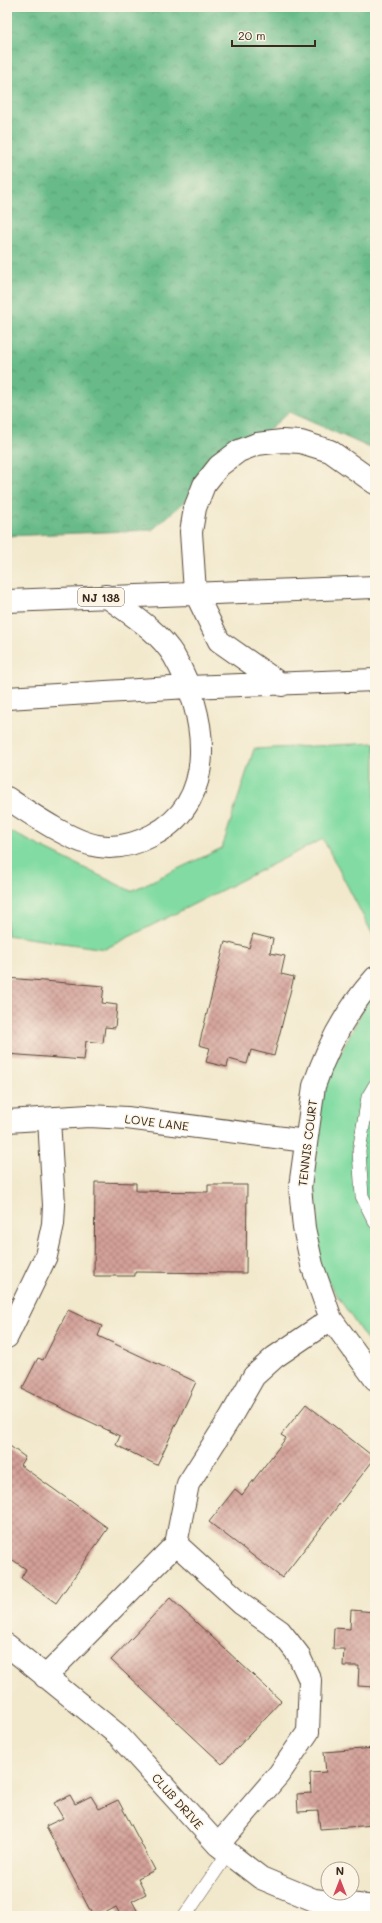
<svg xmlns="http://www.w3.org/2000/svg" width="382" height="1923" font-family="Mali,sans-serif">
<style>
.grass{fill:#81dba2;stroke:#5e8260}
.forest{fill:url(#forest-crowns);stroke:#527253}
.building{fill:url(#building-cross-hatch)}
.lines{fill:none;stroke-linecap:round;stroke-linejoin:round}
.service-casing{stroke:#564738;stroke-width:14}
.minor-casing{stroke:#564738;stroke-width:24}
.trunk-casing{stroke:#564738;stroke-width:24}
.service{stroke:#fff;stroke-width:13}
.minor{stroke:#fff;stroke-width:22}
.trunk{stroke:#fff;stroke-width:22}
.labels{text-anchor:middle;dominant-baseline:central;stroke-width:3;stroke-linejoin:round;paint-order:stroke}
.shield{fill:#fcf5e5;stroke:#75675a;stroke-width:1}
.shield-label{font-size:11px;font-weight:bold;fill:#3b2a1e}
.street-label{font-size:12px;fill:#3b2a1e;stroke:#fcf5e5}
</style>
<defs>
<pattern id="forest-crowns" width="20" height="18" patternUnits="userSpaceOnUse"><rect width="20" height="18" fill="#68bb88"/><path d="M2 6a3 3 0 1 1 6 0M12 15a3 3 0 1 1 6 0" fill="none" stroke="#57986f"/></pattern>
<pattern id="building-cross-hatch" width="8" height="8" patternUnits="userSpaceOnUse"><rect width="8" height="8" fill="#d3a098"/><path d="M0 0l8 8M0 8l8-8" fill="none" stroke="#ac837b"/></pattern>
</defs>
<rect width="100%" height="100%" fill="#fcf5e5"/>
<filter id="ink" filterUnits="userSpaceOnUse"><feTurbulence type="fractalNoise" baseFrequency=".025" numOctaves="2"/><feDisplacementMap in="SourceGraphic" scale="8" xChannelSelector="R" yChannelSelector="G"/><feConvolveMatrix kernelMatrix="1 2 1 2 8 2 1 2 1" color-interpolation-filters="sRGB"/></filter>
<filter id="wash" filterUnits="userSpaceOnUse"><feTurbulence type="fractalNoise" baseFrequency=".012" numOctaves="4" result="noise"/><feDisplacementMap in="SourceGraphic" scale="16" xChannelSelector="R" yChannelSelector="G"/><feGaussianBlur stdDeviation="0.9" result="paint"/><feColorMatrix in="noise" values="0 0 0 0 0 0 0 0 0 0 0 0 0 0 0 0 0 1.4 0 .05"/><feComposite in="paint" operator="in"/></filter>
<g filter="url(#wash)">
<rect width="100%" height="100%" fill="#f2e9cd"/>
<path class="grass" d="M375 743V939L323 839 105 949 7 935V830L131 891 222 848 254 749Z
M375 986V1352L312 1258 296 1140Z"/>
<path class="forest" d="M7 7H375V450L289 412 152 530 7 536Z"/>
<g id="blocks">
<path class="building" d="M253 934 273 939 270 953 285 956 281 974 294 977 274 1056 251 1050 247 1064 229 1059 227 1067 206 1062 210 1048 199 1045 225 942 249 948Z
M7 978 104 986 102 1003 117 1005 115 1028 105 1027 103 1043 86 1041 84 1060 7 1054Z
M95 1182 136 1183V1191L208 1192V1185H247L246 1273 135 1272V1276H94Z
M68 1310 102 1326 98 1336 196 1382 157 1465 116 1445 120 1436 22 1389 38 1358 43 1360Z
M306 1404 375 1458 282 1578 209 1522 235 1489 242 1495 286 1438 281 1435Z
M7 1444 25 1457 20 1465 108 1528 56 1603 21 1578 26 1569 7 1556Z
M170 1598 281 1701 222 1764 111 1660Z
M351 1610 375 1612V1687L358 1686 359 1666H343L344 1649H333L334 1628 350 1629Z
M375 1748V1825L320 1829 318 1811 298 1812 297 1794 311 1793 310 1773 326 1772 324 1752Z
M70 1795 75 1804 91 1796 99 1809 118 1800 155 1870 138 1878 146 1894 132 1901 140 1916H121L116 1907 99 1916H93L46 1826 63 1818 54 1803Z"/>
</g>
</g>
<g filter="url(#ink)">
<use href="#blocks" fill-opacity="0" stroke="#564738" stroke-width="1"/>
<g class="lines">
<g class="service-casing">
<path id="service" d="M375 1085 368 1097 359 1151 362 1196 375 1222
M185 1916 228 1853"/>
</g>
<g class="minor-casing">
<path id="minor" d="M375 978C347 1009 327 1047 314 1086L300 1187 304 1228 312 1265 331 1319 375 1379
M7 1121 89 1116 127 1118 306 1141
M7 1337 46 1256 53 1224 54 1205 49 1119
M176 1544 242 1604 280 1631 298 1654 310 1680 308 1732 279 1774 218 1845
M7 1645 118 1735 218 1845 261 1878 314 1900 375 1907
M45 1677 176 1544 188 1484 230 1418 254 1376 275 1357 331 1319"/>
</g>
<g class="trunk-casing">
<path id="trunk" d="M7 601 375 587
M282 685 219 641 195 592 191 532 195 508 204 485 219 466 239 451 257 444 282 441 301 442 330 451 375 483
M7 698 188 687 375 680
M7 798C31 814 70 841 98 846 117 849 136 844 153 835 221 800 206 711 174 656 158 630 130 614 106 596"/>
</g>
<use href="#service" class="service"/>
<use href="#minor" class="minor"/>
<use href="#trunk" class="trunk"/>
</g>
</g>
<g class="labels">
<rect class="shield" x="78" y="588" width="46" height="18" rx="3"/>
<g class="shield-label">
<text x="101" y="597">NJ 138</text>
</g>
<g class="street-label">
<text transform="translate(157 1122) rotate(7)">LOVE LANE</text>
<text transform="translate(307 1143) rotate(-83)">TENNIS COURT</text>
<text transform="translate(178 1801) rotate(48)">CLUB DRIVE</text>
</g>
</g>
<rect width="382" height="1923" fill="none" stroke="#fcf5e5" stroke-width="24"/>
<g transform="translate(340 1881)"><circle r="19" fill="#fcf5e5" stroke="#afa495"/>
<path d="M0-3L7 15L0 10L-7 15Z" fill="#d1495b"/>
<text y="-6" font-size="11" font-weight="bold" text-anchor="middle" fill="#3b2a1e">N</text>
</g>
<path d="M232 40v6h83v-6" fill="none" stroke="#3b2a1e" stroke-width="2"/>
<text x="238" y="40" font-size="12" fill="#3b2a1e" stroke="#fcf5e5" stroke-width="3" paint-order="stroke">20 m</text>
</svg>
